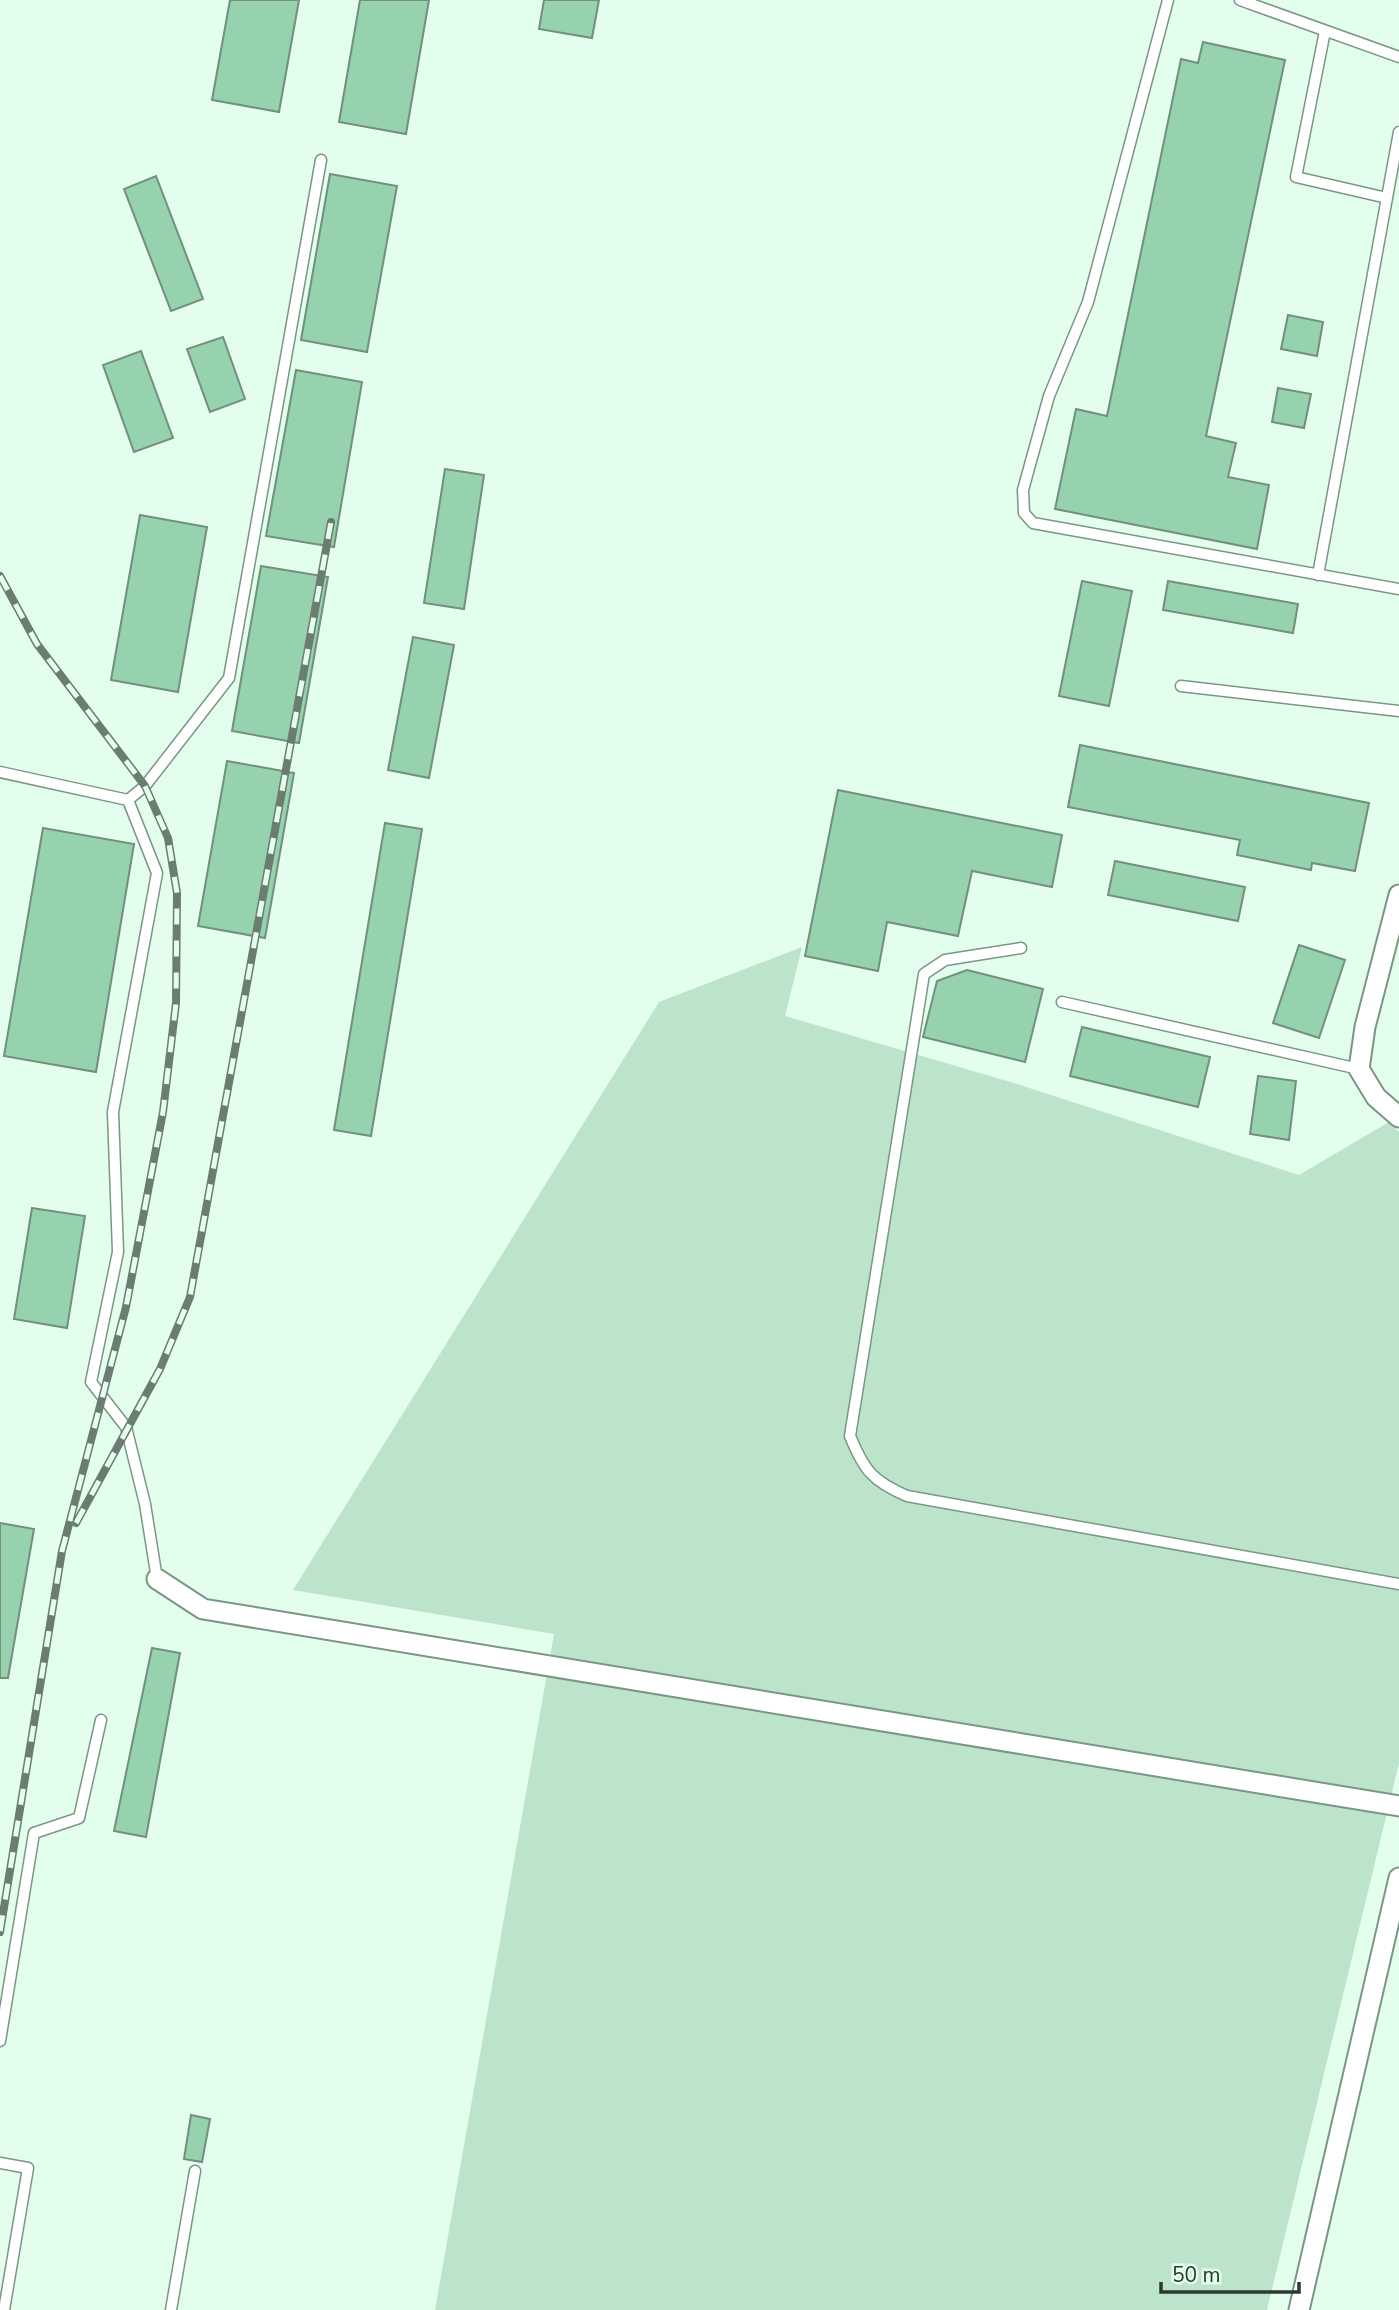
<svg xmlns="http://www.w3.org/2000/svg" width="1399" height="2310" font-family="'Nunito Sans',sans-serif">
<style>
.green{fill:#bce4cb}
.building{fill:#95d2ad;stroke:#72907d;stroke-width:2}
.lines{fill:none;stroke-linecap:round;stroke-linejoin:round}
.service-casing{stroke:#799784;stroke-width:13}
.minor-casing{stroke:#799784;stroke-width:23}
.service{stroke:#fff;stroke-width:10}
.minor{stroke:#fff;stroke-width:19}
.rail-casing{stroke:#6b7c71;stroke-width:8}
.rail{stroke:#e3feed;stroke-width:5;stroke-dasharray:16;stroke-linecap:butt}
</style>
<rect width="100%" height="100%" fill="#e3feed"/>
<path class="green" d="M802 947 785 1016 1014 1083 1299 1175 1389 1122 1399 1132V1763L1267 2310H435L554 1634 293 1590 659 1002Z"/>
<path class="building" d="M230 0H299L279 112 212 100Z
M360 0H429L406 134 339 122Z
M544 0H599L592 38 539 29Z
M1203 42 1285 60 1206 436 1236 443 1228 477 1269 485 1257 549 1055 509 1076 409 1107 416 1181 59 1198 63Z
M330 174 397 186 367 352 301 340Z
M156 176 203 299 171 311 124 189Z
M1288 315 1323 322 1317 356 1281 349Z
M223 337 245 399 210 412 187 349Z
M141 351 173 438 134 452 103 365Z
M296 370 362 382 334 547 266 536Z
M1278 388 1311 394 1304 428 1272 422Z
M445 469 484 475 464 609 424 603Z
M140 515 207 527 178 692 111 680Z
M261 566 328 577 299 743 232 731Z
M1082 581 1132 591 1109 706 1059 696Z
M1168 581 1298 604 1293 633 1163 610Z
M413 637 454 645 429 778 388 770Z
M1080 745 1369 803 1355 871 1312 863 1311 870 1237 855 1240 840 1068 807Z
M227 761 294 773 265 938 198 926Z
M838 790 1062 835 1052 887 972 871 958 936 887 922 878 971 805 956Z
M385 823 422 829 371 1136 334 1130Z
M43 828 134 844 96 1072 4 1056Z
M1115 861 1245 887 1238 921 1108 895Z
M1299 945 1345 960 1319 1038 1273 1023Z
M967 970 1043 989 1025 1062 923 1037 937 981Z
M1082 1027 1210 1057 1198 1107 1070 1076Z
M1258 1076 1296 1081 1289 1140 1250 1134Z
M32 1208 85 1216 67 1328 14 1319Z
M0 1523 34 1529 8 1678H0Z
M152 1648 180 1653 146 1837 114 1831Z
M191 2115 210 2119 202 2162 184 2159Z"/>
<g class="lines">
<g class="service-casing">
<path id="service" d="M1168 0 1088 302 1049 396 1023 490 1024 513 1033 523 1399 589
M1240 0 1399 57
M1325 31 1296 177 1387 198
M1318 575 1399 132
M1181 686 1399 711
M0 772 128 800 157 873 113 1112 118 1252 91 1382 126 1427 145 1504 157 1579
M128 800 145 786 229 678 321 160
M1021 948 945 960 924 974 850 1436C864 1470 872 1481 907 1496L1399 1584
M1062 1002 1359 1069
M0 2041 34 1833 79 1818 101 1720
M0 2163 28 2168 4 2310
M171 2310 195 2171"/>
</g>
<g class="minor-casing">
<path id="minor" d="M1399 895 1365 1027 1359 1069 1376 1097 1399 1117
M157 1579 203 1609 1399 1806
M1299 2310 1399 1878"/>
</g>
<use href="#service" class="service"/>
<use href="#minor" class="minor"/>
<g class="rail-casing">
<path id="rail" d="M0 576 37 644 145 786 168 838 177 893 176 1003 163 1112 126 1307 62 1551 0 1932
M76 1523 160 1369 190 1297 331 522"/>
</g>
<use href="#rail" class="rail"/>
</g>
<path d="M1161 2282v10h138v-10" fill="none" stroke="#2c3930" stroke-width="3.5"/>
<text x="1172" y="2282" font-size="21" fill="#2c3930" stroke="#e3feed" stroke-width="5" paint-order="stroke">50 m</text>
</svg>
